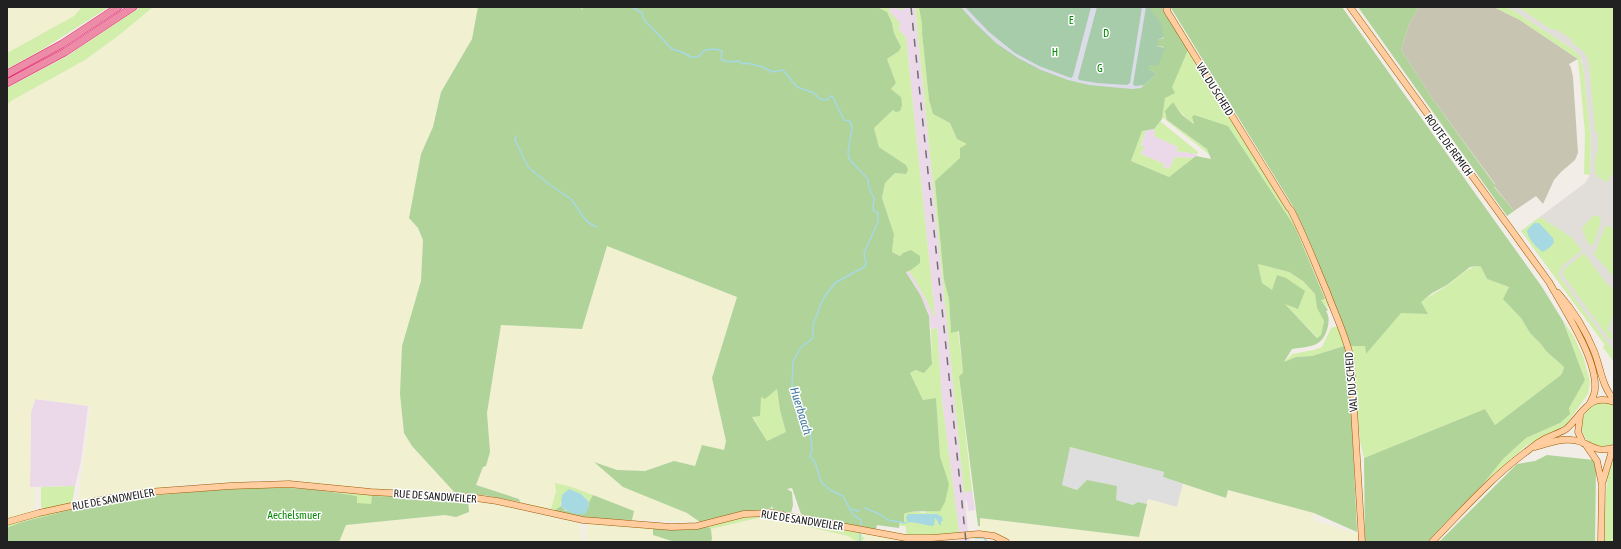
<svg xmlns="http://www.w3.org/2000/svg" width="1621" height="549" font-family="'Asap Condensed',sans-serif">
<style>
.residential{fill:#dfdede}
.industrial{fill:#ebd9e9}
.airport{fill:#e1ded9}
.construction{fill:#c7c5b2}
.farmland{fill:#f1f1d2}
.grass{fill:#d2eeab}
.forest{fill:#b0d39a;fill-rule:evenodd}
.cemetery{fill:#a7cca9}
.plaza{fill:#dbdce8}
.water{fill:#a6d9e1}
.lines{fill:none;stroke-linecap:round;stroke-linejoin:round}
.stream{stroke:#a6d9e1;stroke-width:1.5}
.major-casing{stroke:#9e5c00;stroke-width:7}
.highway-casing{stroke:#e61f74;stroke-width:8}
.major{stroke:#ffcd9f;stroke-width:6}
.highway{stroke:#ec8ca6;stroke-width:7}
.rail{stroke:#6f6f6f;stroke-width:1.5;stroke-dasharray:8 8;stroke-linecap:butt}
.labels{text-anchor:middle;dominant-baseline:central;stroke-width:3;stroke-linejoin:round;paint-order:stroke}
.park-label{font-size:11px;fill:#068905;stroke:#fff}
.street-label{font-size:11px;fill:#212121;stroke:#fff}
.water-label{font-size:12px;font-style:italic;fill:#3e779f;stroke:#fff}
</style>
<rect width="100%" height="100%" fill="#f2ede7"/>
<path class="residential" d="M1069 447 1164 472 1163 477 1183 484 1177 507 1148 499 1147 504 1139 502 1134 505 1115 500 1117 486 1077 490 1062 485Z"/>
<path class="industrial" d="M890 7 904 10V7H915L964 492 972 491 975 510 968 511 967 501H965L969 542H960L942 400 937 328 931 329 928 312 921 296 906 271 908 270 917 282 935 316 906 37 899 30 889 11Z
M1154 129 1161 139 1178 147 1176 151 1197 154 1196 156 1194 158 1175 157 1169 169 1163 167 1164 164 1141 154V146L1146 130Z
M35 399 88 406 81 461 75 486 30 487 31 412Z"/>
<path class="airport" d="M1508 7H1614V362L1603 347 1605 345 1521 231 1585 183 1590 175 1591 141 1583 66 1582 61 1574 50Z"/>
<path class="construction" d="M1419 7H1494L1520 20 1578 59 1569 64 1571 68 1573 77 1578 153 1575 160 1561 172 1554 180 1543 204 1536 196 1514 211 1494 186 1495 184 1432 98 1401 50 1409 24Z"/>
<path class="farmland" d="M7 7H82L74 16 7 53Z
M153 7H478L472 39 441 92 433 127 421 154 409 218 418 228 423 240 421 281 402 346 400 393 404 433 412 446 456 494 375 489 298 481 267 480 182 485 121 492 80 501 78 500 91 406 35 399 31 412 30 487H35L36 499 33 511 7 520V105L11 101 85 60 118 36Z
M607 246 737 297 712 378 726 441 724 451 695 466 674 461 645 471 617 470 595 463 687 513 700 522 632 520 633 511 569 486 556 483 557 491 551 509 520 502 519 499 476 485 490 452 487 413 501 324 582 329Z
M1183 484 1225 498 1227 490 1314 513 1313 520 1358 534 1359 536 1358 542H1013L995 533 978 530V526H980L979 518 1139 537 1148 499 1177 507Z
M471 499 579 523 583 542H339L346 525 445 515 456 517 469 512Z
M758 518H771L810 527 848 536 858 542H711L712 539 711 529Z
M586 523 653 528 654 535 675 542H587L586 535Z
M860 533 894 539V542H861L865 539Z"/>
<path class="grass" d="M82 7H109L40 51 7 69V53L74 16Z
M140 7H153L118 36 85 60 11 101 7 105V88L67 56Z
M877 7H904V10L891 7 889 11 900 23 899 30 906 37 935 316 934 317C926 294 911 277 901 256L892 252 894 234 882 198 885 183 895 173 906 174V165L879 147 874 128 893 110 901 97 891 89 896 83 887 59 899 51 898 40 894 33 892 23 887 12Z
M915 7H919C920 16 923 23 922 33L929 100 933 114 950 123 957 139 968 144 960 157 944 280 949 299 951 333 958 331 963 373 959 376 972 491 964 492Z
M1494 7H1508L1574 50 1579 55 1583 66 1591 141 1590 175 1584 174 1585 133 1578 59 1520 20Z
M1518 7H1614V179L1612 175H1610L1608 182C1606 181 1602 180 1599 178 1593 173 1594 156 1598 151V134L1595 130 1589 62C1586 52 1581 49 1572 43L1571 39 1556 29 1552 30Z
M1188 50 1291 216 1330 309 1320 300 1325 299 1295 227 1228 126C1198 125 1192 129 1173 102L1167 120 1207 149 1210 155 1162 117 1165 98Z
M1160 121 1198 152 1197 154 1176 151 1178 147 1154 136 1155 133 1154 129Z
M1146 130 1141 145 1144 147 1141 154 1164 164 1163 167 1169 169 1175 157 1194 158 1169 177 1131 161 1142 131Z
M1593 216H1599L1601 221 1594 244 1591 246 1587 242 1582 228Z
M1540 217 1571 237 1582 250 1561 267 1558 275 1612 349 1614 348V362L1603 347 1605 345 1521 231Z
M1606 225 1612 228 1614 230V277L1594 255Z
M1584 253 1607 284 1614 290V312L1608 329 1613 337 1611 339 1608 337 1563 275V270Z
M1258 264 1289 272 1303 281 1315 294 1317 308 1324 321 1321 335 1318 338 1284 303 1277 275 1272 291 1262 283Z
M1478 266 1481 267 1487 279 1509 287 1504 299 1521 318 1530 333 1541 344 1546 351 1564 367 1563 371 1561 375 1495 425 1485 409 1364 458 1360 441 1351 346H1365L1366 354 1401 312 1428 314 1420 302C1429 296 1439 291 1448 285 1458 278 1466 268 1478 266Z
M1563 321 1574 337 1584 359 1590 382 1588 394 1566 425 1527 445 1484 483 1503 459 1526 438 1560 423 1585 380Z
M1334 327H1339L1346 346 1349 361 1343 346 1312 356 1296 357 1283 363 1292 354 1314 350 1322 347 1331 328Z
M937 328 942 400 959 532H956L955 534 923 536 906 535V526H900V521L904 523V514L908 511 925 513 949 484 940 456 936 399 923 400 910 373 932 364 931 329Z
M777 389 780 410 787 432 767 441 752 416 761 397 765 398Z
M1601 401 1614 404V444C1586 456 1570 423 1592 405 1594 404 1598 402 1601 401Z
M1614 456V542H1604C1606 516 1603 480 1614 456Z
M555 483 569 486 593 495 589 502 581 494 560 503 561 506 555 510 551 509 550 510 484 495 551 509 556 491Z
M75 486 72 503 71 504 44 510 41 507V487Z
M266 487C194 491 124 496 54 514 39 518 21 521 7 528V525C64 507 124 495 184 490 211 488 239 488 266 487Z
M312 489 410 497 372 496 371 505 357 503V496Z
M757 515H772L860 533 865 539C858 544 854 540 848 536L771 518H758L711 529 708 527 729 520Z"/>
<path class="forest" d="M478 7H580L583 10 582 7H877L887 12 892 23 894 33 901 47 899 51 887 59 896 83 891 89 901 97 902 105 900 111 896 112 893 110 874 128 879 147 906 165 908 170 906 174 895 173 885 183 882 198 894 234 892 252 900 256 903 253 911 250 920 256V263L911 270 906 272 921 296 929 316 932 364 924 373 916 370 910 373 923 400 936 398 940 456 949 484 945 502 940 511C931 512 910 510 904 514V524L900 521 899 528 877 525 876 529H873L807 517 801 514 792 488 787 489 792 492 793 505 791 513 773 510 772 506 770 509 734 513 714 520 700 522 687 513 623 487 594 462 617 470 645 471 674 461 695 466 702 445 724 450 726 441 712 378 737 297 607 246 582 329 501 325 487 413 490 452 486 466 483 467 476 485 519 499 520 502 484 495 456 494 412 446 404 433 400 394 402 346 421 281 423 240 418 228 409 218 421 154 433 127 441 92 472 39ZM777 389 780 410 786 432 767 441 752 417 760 416 761 397 765 399Z
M919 7H961C1009 64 1067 89 1141 88L1157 74 1149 69V64L1164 47 1157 46V40L1164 38 1149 7H1162L1188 50 1172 87 1175 93 1165 98 1162 119 1154 129 1142 131 1131 161 1169 177 1196 156 1211 159 1207 149 1167 120 1165 111 1173 102 1182 115 1194 124 1192 117 1194 115 1228 126 1295 227 1325 299 1321 300 1328 310 1326 311C1329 316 1329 320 1328 326 1323 348 1310 346 1292 349L1284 362 1296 357 1312 356 1344 346 1349 361 1357 532 1314 513 1228 490 1226 498 1163 477 1164 472 1070 447 1062 485 1077 490 1087 480 1117 486 1116 500 1133 505 1138 502 1147 504 1139 537 980 518V526H978L959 376 963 373 959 331 951 333 949 299 944 280 935 181 960 158V148L967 144 957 139 950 123 933 114 929 100 922 33C923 23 920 16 919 7ZM1258 264 1289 272 1303 281 1315 294 1317 308 1324 321 1321 335 1317 338 1285 304 1298 309 1305 291 1286 278 1277 275 1272 290 1262 283Z
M1171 7H1342L1542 287 1563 321 1585 380 1569 408 1570 414 1560 423 1526 438 1503 459 1484 483 1427 542H1365L1364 458 1485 409 1495 425 1561 375 1563 371 1564 367 1546 351 1541 344 1530 333 1521 318 1503 299 1509 287 1487 279 1481 267 1478 266 1470 267 1447 285 1432 293 1421 302 1428 314 1401 313 1366 354 1365 346H1351L1294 208 1171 8Z
M1358 7H1419L1409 24 1401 50 1432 98 1495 185 1494 187 1514 211 1507 216Z
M1547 455 1594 460 1596 465 1595 542H1439L1517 464 1535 461Z
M266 487 312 489 357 496V503L371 504 372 496 468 499 469 512 456 517 445 515 346 525 339 542H7V528C21 521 39 518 54 514 124 496 194 491 266 487Z
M593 495 634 511 632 520 591 519 557 513 555 510 561 506 566 511 588 509 589 502Z
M708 527 711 529 712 539 711 542H675L653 535V528L690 530Z"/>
<path class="cemetery" d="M961 7H1149L1161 23 1164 37 1158 40 1157 46 1165 48 1158 66 1149 65V69L1157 74 1141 88C1067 88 1008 67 961 7Z"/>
<path class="plaza" d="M961 7H965L989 32 1015 53 1039 66 1071 78 1073 76 1091 7H1097L1078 78 1079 80 1097 83 1127 85 1130 83 1142 7H1146L1133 84 1135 86 1144 85 1141 88 1133 89 1089 85 1068 80 1041 70 1018 58 996 43 975 23Z"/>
<path class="water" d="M1534 223H1539L1553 238 1554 243 1549 248 1543 252C1537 248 1527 238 1527 230Z
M569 489 581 494 589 502 588 509 585 514C576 515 568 513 561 506L562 495Z
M908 514H937L942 517 943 521H941V525H939L937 520 935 518 934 525 932 526 911 522 908 523 906 518Z"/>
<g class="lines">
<path class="stream" d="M632 7 642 13 644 20 672 49 682 52 691 57H698L705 50 716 49 722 51 721 58 722 60 729 62 739 61 742 64 747 63 763 67 772 72 783 70 797 87 814 93 820 99 827 100 831 96 833 97 844 120 850 121 852 128 848 152 849 159 868 179 869 188 874 198 873 210 878 213V222L864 253 866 264 864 267 835 283 823 299 813 325V338L801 347 793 362 792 387 810 431 812 449 810 457 815 462 821 482 830 490 843 496 853 515 861 520V525
M516 136 515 140 528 167 550 185 571 199 584 218 589 223 596 227
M865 508 881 515 888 520 906 523
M852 509 857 511 859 510
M860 533V542
M975 538H984L987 542"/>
<g class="major-casing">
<path id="major" d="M1167 7V11L1289 208
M1350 7 1549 282C1564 309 1597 358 1595 389 1595 394 1592 399 1590 403
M1291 210C1305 237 1315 264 1327 292 1335 314 1346 336 1351 359L1362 542
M1558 293C1573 310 1585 329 1594 351 1600 365 1602 388 1614 399
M1580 416 1578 432 1583 443
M1586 445 1597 461 1602 485 1601 542
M1535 447C1547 444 1560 438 1572 440 1590 441 1592 454 1614 448
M1603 481 1611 454 1614 450
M7 522 39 513 99 500 148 492 230 486 289 484 371 492 469 497 497 501 583 520 671 527 697 526 744 514 771 513 906 538H932L979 534 994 536 1006 542
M1432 542C1461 512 1493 476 1526 452 1531 448 1536 444 1541 441 1549 436 1558 434 1566 429 1582 416 1588 392 1614 402"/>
</g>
<g class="highway-casing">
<path id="highway" d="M7 74 62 44 118 7
M7 83 65 52 133 7"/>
</g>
<use href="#major" class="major"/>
<use href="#highway" class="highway"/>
<path class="rail" d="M911 7 966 542"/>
</g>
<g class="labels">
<g class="park-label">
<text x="1071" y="20">E</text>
<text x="1106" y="33">D</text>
<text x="1055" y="52">H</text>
<text x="1100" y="68">G</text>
<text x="294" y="515">Aechelsmuer</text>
</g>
<g class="street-label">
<text transform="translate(1215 89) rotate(58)">VAL DU SCHEID</text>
<text transform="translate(1449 145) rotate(54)">ROUTE DE REMICH</text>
<text transform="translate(1351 382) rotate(-95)">VAL DU SCHEID</text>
<text transform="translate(435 496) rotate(4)">RUE DE SANDWEILER</text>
<text transform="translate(113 499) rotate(-10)">RUE DE SANDWEILER</text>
<text transform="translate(802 520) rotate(9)">RUE DE SANDWEILER</text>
</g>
<g class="water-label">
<text transform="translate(801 411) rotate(73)">Huerbaach</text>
</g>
</g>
<rect width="1621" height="549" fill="none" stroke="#212121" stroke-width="16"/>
</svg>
